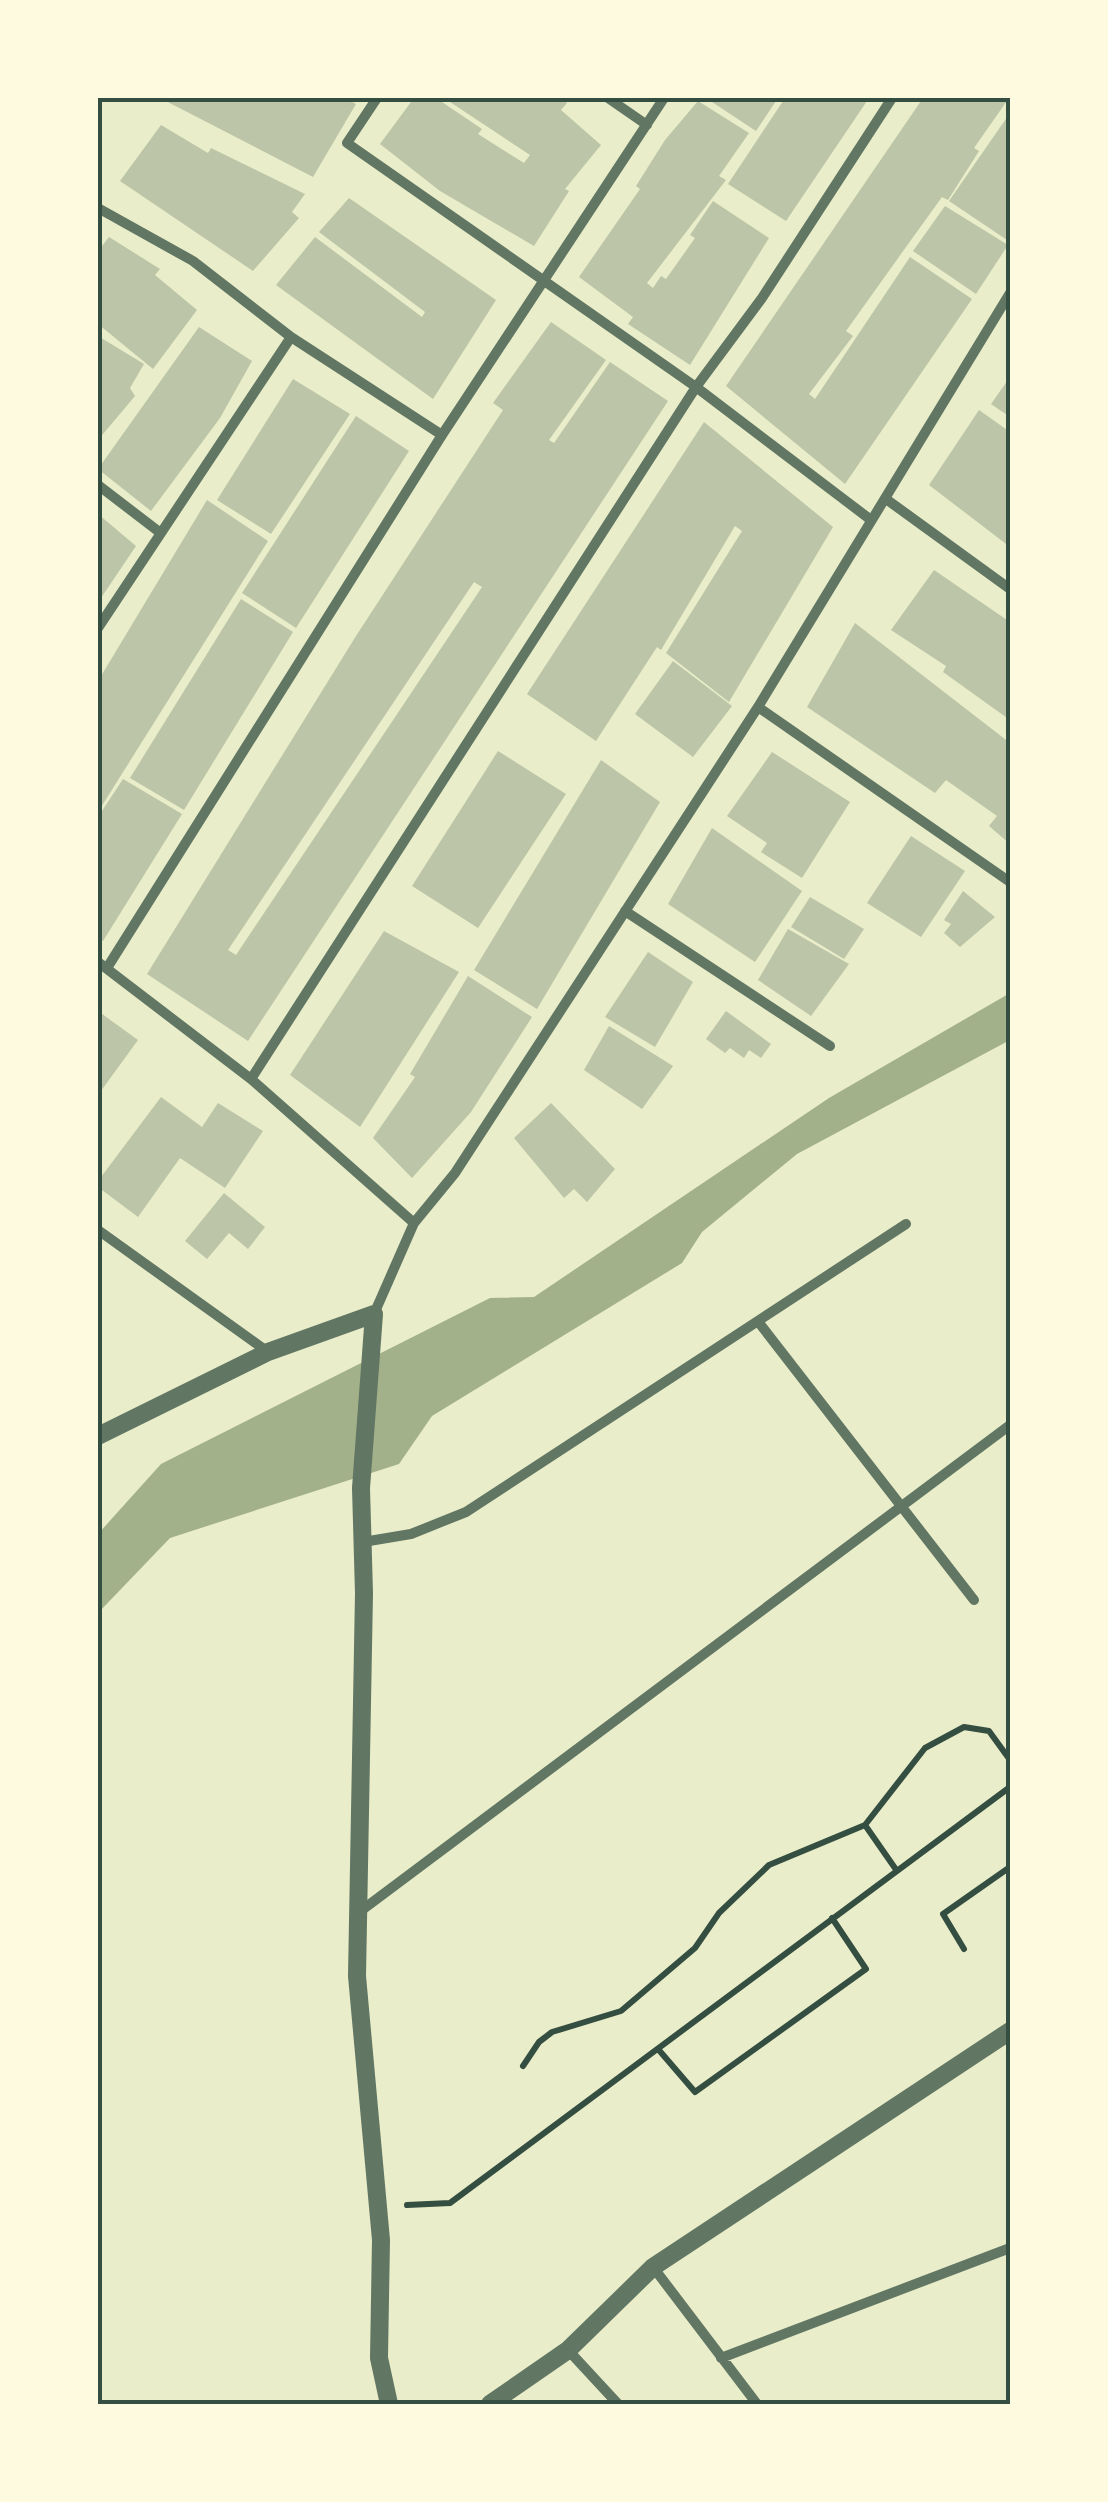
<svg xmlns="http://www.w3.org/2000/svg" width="1108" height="2502" font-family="Lato,sans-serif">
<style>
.water{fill:#a3b18a}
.building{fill:#bcc5a7;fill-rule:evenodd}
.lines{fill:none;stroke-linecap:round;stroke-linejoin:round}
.path{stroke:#344e41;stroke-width:6}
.minor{stroke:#617663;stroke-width:10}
.tertiary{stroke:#617663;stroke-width:18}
.neatline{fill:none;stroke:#344e41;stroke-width:4}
</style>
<rect width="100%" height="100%" fill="#e9edc9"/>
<path class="water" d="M1010 993V1040L797 1154 702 1232 682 1263 432 1416 399 1464 170 1538 98 1613V1534L161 1464 490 1298 534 1297 829 1098Z"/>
<path class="building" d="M160 98H345L356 104 313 177Z
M414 98H436L482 129 478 134 524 163 530 155 444 98H559L567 103 561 110 601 145 565 189 569 191 534 246 440 191 380 144Z
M706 98H778L756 131Z
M785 98H869L786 221 728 184Z
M923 98H1009L974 148 979 151 948 200 942 197 906 247 846 331 853 336 809 394 815 399 910 257 972 299 845 484 726 386Z
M698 101 749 133 719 176 726 180 647 283 653 288 661 276 666 279 695 238 690 235 713 201 769 238 690 365 628 324 633 317 579 277 640 189 636 186 665 140Z
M1010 113V242L949 201Z
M161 125 208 153 211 148 305 194 292 212 299 218 253 271 120 181Z
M349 198 496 300 433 399 276 285 315 237 422 317 425 312 319 232Z
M945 206 1008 245 976 294 913 251Z
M109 237 160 269 155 275 197 310 153 369 98 324V244L102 246Z
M551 322 606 360 549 440 554 443 610 362 668 401 248 1041 147 974 356 636 503 410 493 403ZM474 582 482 587 236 955 228 950Z
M199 327 252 361 220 418 151 511 98 469Z
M98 336 144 364 130 388 135 396 98 440Z
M1010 377V417L991 404Z
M293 379 350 414 271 534 217 500Z
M979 410 1010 432V547L929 485Z
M356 416 409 451 296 628 242 593Z
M704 422 833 527 729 702 666 653 742 531 735 526 661 650 657 647 596 741 527 694Z
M207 500 268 541 98 812V681Z
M98 514 136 546 101 598 98 595Z
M934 570 1010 622V720L943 672 946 666 891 630Z
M241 599 293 632 184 810 130 778Z
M855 623 1010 743V844L989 826 997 816 946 780 935 793 807 707Z
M673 661 732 706 693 757 635 714Z
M498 751 566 794 478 928 412 886Z
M772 752 850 802 802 878 761 852 767 843 727 816Z
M601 760 660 802 537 1009 474 970Z
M123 779 182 814 103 941 98 937V817Z
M712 828 802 891 755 962 668 904Z
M911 836 965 871 921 937 867 903Z
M963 891 995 917 960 947 944 933 951 924 944 920Z
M810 897 864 929 844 959 791 927Z
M788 929 849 964 811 1016 758 980Z
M384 931 459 972 360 1127 290 1075Z
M648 952 693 982 655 1047 605 1017Z
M468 976 532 1017 471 1112 412 1178 373 1138 415 1077 410 1074Z
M98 1011 138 1040 98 1095Z
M726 1011 771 1044 761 1058 749 1050 744 1058 730 1048 725 1053 706 1039Z
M609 1026 673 1066 642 1109 584 1070Z
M161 1097 202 1127 218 1103 263 1131 225 1188 180 1158 138 1217 98 1187V1181Z
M551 1103 615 1169 587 1202 574 1189 564 1198 514 1138Z
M224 1193 265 1227 248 1249 229 1233 207 1259 185 1241Z"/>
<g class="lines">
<path class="path" d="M865 1825 897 1871
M964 1949 943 1914 1010 1867
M658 2049 695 2092 866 1969 832 1918
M523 2066 539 2042 552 2032 621 2011 695 1948 719 1913 769 1865 865 1825 925 1748 964 1727 989 1731 1010 1760
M407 2205 450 2203 1010 1787"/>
<path class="minor" d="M377 98 347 143 696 387 871 520
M608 98 647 125
M98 208 193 261 291 337 442 435
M98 485 158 531
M886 499 1010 589
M98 628 291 337
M758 707 1010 882
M625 911 830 1046
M98 962 251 1079 414 1223 374 1314
M107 968 442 435 664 98
M251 1079 696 387 762 298 892 98
M414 1223 455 1173 758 707 1010 293
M98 1230 268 1352
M760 1324 974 1600
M363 1542 411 1534 466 1512 906 1224
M358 1913 1010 1425
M653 2267 757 2404
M568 2350 618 2404
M721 2358 1010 2248"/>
<path class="tertiary" d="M98 1436 268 1352 374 1314 361 1488 364 1593 357 1976 381 2240 379 2358 389 2404
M490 2404 568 2350 653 2267 1010 2031"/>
</g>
<rect width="1108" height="2502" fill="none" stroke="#fefae0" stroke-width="200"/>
<rect x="100" y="100" width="908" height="2302" class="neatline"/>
</svg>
